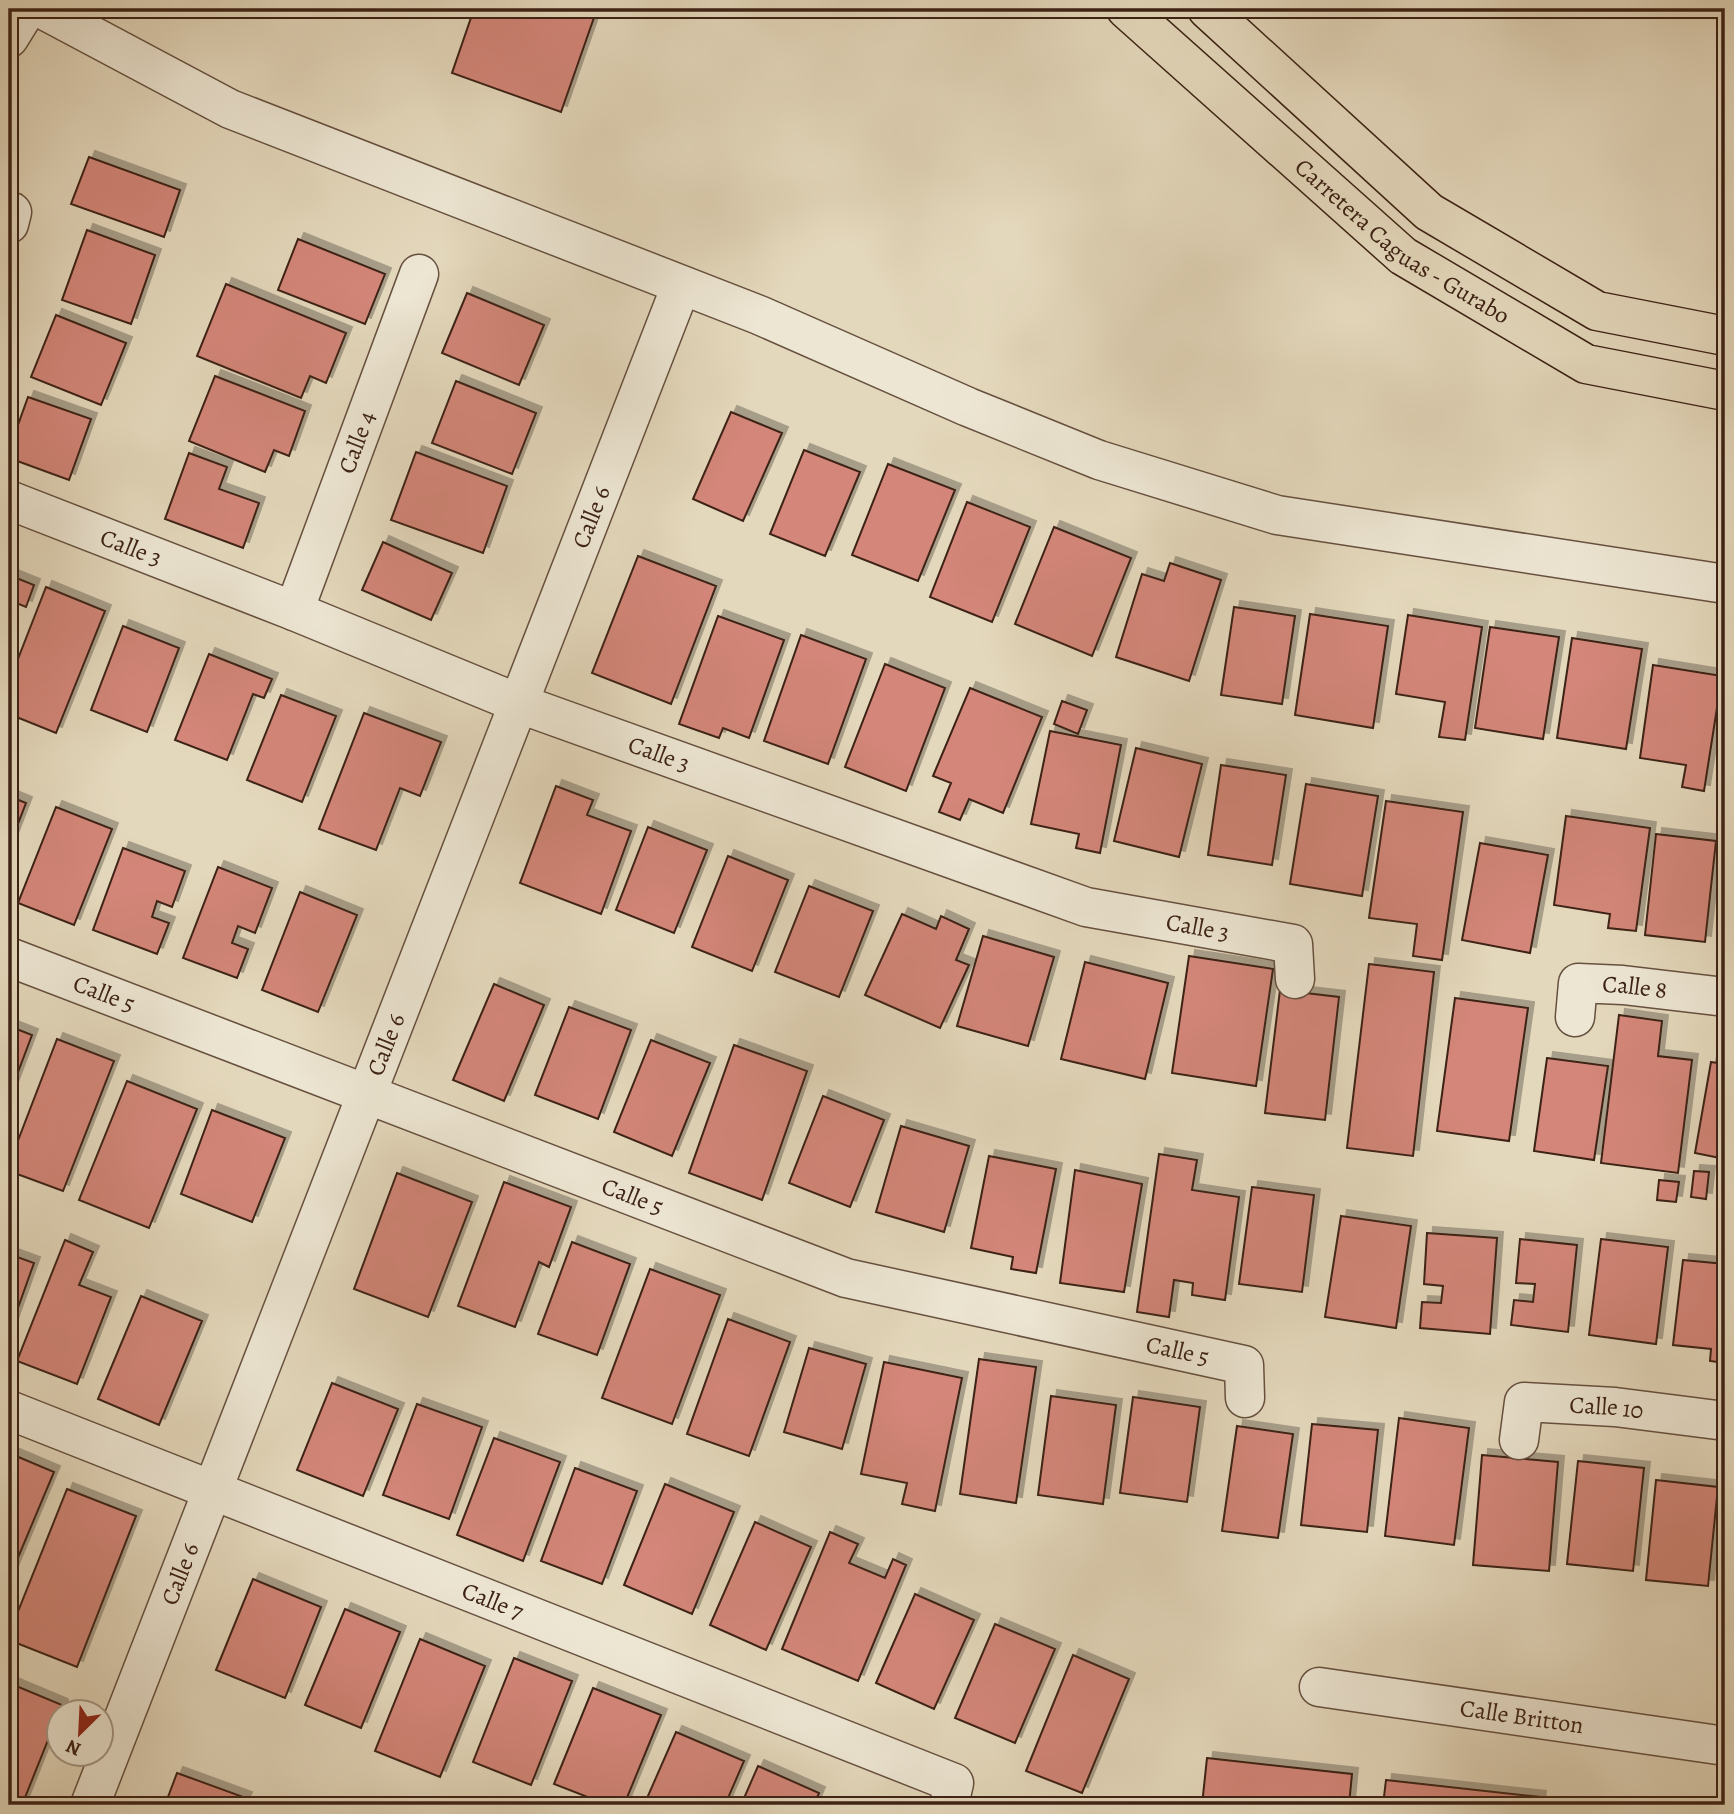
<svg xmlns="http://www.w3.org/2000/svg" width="1734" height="1814" font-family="Alegreya,serif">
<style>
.building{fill:#d38679;stroke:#3c2215;stroke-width:2;filter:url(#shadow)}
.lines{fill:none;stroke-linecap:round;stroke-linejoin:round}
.minor-casing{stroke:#66503f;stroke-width:41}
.major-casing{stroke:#3c2215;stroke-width:41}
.minor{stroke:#ede6d3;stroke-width:38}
.major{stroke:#e4d8bc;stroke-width:38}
.labels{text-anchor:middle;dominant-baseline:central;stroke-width:5;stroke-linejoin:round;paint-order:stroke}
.street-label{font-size:24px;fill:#3c2215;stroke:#ede6d3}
</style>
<defs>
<filter id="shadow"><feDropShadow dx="6" dy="-6" stdDeviation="0" flood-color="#0004"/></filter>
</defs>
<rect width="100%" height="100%" fill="#e4d8bc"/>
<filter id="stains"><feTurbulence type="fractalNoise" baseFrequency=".00286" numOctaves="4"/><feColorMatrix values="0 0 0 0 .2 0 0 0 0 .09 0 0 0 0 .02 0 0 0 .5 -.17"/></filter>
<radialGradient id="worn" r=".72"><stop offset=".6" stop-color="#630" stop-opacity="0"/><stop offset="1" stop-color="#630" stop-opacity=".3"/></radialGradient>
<path class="building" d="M474 9H597L561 112 452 73Z
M89 157 180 190 164 237 71 204Z
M87 230 155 255 131 324 62 300Z
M298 239 385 274 365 324 278 290Z
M226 284 346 333 326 383 310 376 301 398 197 356Z
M467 293 544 325 519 385 442 353Z
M56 315 126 343 101 405 31 377Z
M215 376 305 411 289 456 274 450 265 472 189 441Z
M456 381 536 413 512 474 432 443Z
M28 397 91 419 69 480 9 458V450Z
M731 412 782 433 743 521 693 499Z
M804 450 860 472 825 556 770 534Z
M416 452 507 486 483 553 391 520Z
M189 453 227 467 219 489 259 503 243 548 165 519Z
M888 464 955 490 918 581 852 555Z
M967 502 1030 527 992 622 930 597Z
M1054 527 1131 558 1092 656 1015 624Z
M383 542 452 573 431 620 362 590Z
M638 556 716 586 671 704 592 673Z
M1170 563 1221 580 1189 681 1116 657 1142 574 1164 581Z
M9 575 34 585 26 607 14 602 9 615Z
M46 587 105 611 56 733 9 714V682Z
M1234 607 1295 616 1282 704 1221 695Z
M1310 614 1388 626 1373 728 1295 715Z
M1408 615 1482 627 1465 740 1439 737 1445 702 1396 694Z
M718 616 784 640 749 738 723 728 719 738 679 724Z
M123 626 179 648 147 732 91 710Z
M1490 627 1559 637 1543 739 1475 728Z
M801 635 866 659 828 764 764 741Z
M1572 638 1642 649 1626 749 1557 738Z
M209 654 272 679 264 698 253 694 227 760 175 740Z
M885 664 945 688 906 791 845 767Z
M1653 665 1722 676 1704 791 1682 787 1686 765 1640 758Z
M970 688 1042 717 1003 813 969 799 960 820 939 812 951 783 933 776Z
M281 695 336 716 302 802 247 780Z
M1062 701 1087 710 1078 734 1054 724Z
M364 713 441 742 420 796 400 788 376 850 319 829Z
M1050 731 1121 745 1100 853 1076 848 1079 834 1031 824Z
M1136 748 1202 764 1179 857 1114 841Z
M1221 765 1286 775 1272 865 1208 855Z
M1306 784 1378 796 1362 896 1290 884Z
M556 786 593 800 587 815 631 831 601 914 520 883Z
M9 796 26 803 9 847Z
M1386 801 1463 812 1442 960 1413 956 1417 924 1369 918Z
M56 807 112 829 74 925 18 903Z
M1566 816 1650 828 1636 931 1608 928 1610 914 1554 905Z
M648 827 707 850 674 933 616 910Z
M1656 834 1716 841 1705 942 1645 935Z
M1480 843 1548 855 1530 953 1462 940Z
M123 848 185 871 172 907 157 901 152 917 169 923 157 954 93 930Z
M728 856 788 880 752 971 692 947Z
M218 867 272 888 255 933 238 926 232 943 248 949 237 978 183 958Z
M1725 877V946H1718Z
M809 886 873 911 839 997 775 972Z
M300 892 357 915 318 1012 262 990Z
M902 914 936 929 941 916 969 929 956 960 969 965 940 1028 865 995Z
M983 936 1054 957 1028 1046 957 1026Z
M1189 956 1273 969 1256 1086 1172 1073Z
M1085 962 1168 983 1145 1079 1061 1059Z
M1369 964 1434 972 1413 1156 1347 1148Z
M494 984 544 1005 504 1101 453 1080Z
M1280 990 1339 997 1325 1120 1265 1113Z
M1455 998 1528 1008 1509 1141 1437 1131Z
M569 1007 631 1030 598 1119 535 1095Z
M1619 1015 1662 1021 1658 1056 1692 1060 1678 1173 1601 1163Z
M9 1026 32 1035 9 1096Z
M57 1039 114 1061 63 1191 9 1171V1164Z
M651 1040 710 1063 672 1156 614 1132Z
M734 1045 807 1071 762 1200 689 1173Z
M1547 1058 1608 1066 1594 1160 1534 1151Z
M1711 1062 1725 1064V1159L1695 1153Z
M127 1081 197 1109 149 1228 79 1200Z
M823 1096 884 1120 850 1207 789 1183Z
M212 1110 285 1138 252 1222 181 1194Z
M901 1126 969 1146 944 1232 876 1212Z
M1159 1154 1197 1160 1192 1190 1239 1197 1225 1300 1192 1295 1193 1283 1174 1280 1169 1317 1137 1312Z
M989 1156 1056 1169 1036 1273 1011 1269 1013 1257 971 1248Z
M1075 1170 1142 1184 1124 1292 1060 1283Z
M1694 1171 1709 1172 1706 1199 1691 1197Z
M397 1173 472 1202 428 1317 354 1289Z
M1659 1180 1679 1182 1676 1202 1657 1200Z
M504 1182 571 1207 549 1267 539 1262 515 1327 458 1306Z
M1252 1187 1314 1195 1302 1292 1239 1284Z
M1341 1216 1411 1226 1396 1328 1325 1317Z
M1427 1233 1497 1238 1490 1334 1420 1328 1422 1302 1441 1303 1443 1286 1424 1284Z
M1520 1239 1577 1245 1568 1332 1511 1325 1514 1300 1533 1302 1535 1284 1516 1283Z
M1601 1239 1668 1247 1656 1344 1589 1335Z
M65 1240 93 1252 79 1285 111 1297 77 1384 17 1361Z
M572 1242 630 1264 597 1355 538 1334Z
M9 1254 34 1263 9 1333Z
M1683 1260 1725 1264V1363L1710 1361 1711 1349 1673 1345Z
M650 1269 720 1295 672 1424 602 1398Z
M141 1296 202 1321 159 1425 98 1399Z
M728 1319 790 1342 749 1456 687 1434Z
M809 1348 866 1364 842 1449 784 1432Z
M979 1359 1036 1367 1016 1503 960 1494Z
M884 1362 962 1378 935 1511 902 1504 907 1483 861 1474Z
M332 1383 398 1409 363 1496 297 1470Z
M1051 1396 1116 1405 1103 1504 1038 1495Z
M1133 1397 1200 1407 1187 1502 1120 1493Z
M417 1404 482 1427 449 1519 383 1495Z
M1399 1418 1469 1428 1454 1545 1385 1536Z
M1312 1424 1378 1430 1367 1532 1301 1525Z
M1237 1426 1293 1434 1278 1538 1222 1531Z
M494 1438 560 1462 523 1561 457 1535Z
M9 1453 54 1472 9 1579Z
M1482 1455 1558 1462 1549 1571 1473 1565Z
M1578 1461 1644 1468 1633 1571 1567 1564Z
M575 1468 637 1491 602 1584 541 1561Z
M1656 1480 1718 1487 1708 1586 1646 1580Z
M665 1484 734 1512 692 1614 624 1585Z
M67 1489 136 1516 77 1667 9 1640V1634Z
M755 1522 811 1547 766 1650 710 1625Z
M830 1532 858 1544 849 1563 885 1578 893 1559 906 1565 858 1681 782 1649Z
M253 1579 321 1607 285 1698 216 1670Z
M915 1594 974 1620 934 1709 876 1683Z
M345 1609 400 1632 361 1728 305 1705Z
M995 1624 1055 1649 1015 1743 955 1718Z
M420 1639 485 1666 440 1777 375 1751Z
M1073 1655 1129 1679 1082 1793 1026 1771Z
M514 1658 572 1681 531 1785 473 1762Z
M9 1683 62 1705 22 1805H9Z
M593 1688 661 1715 624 1805H608L554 1784Z
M676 1732 744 1761 725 1805H644Z
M1207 1758 1352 1774 1349 1805H1202Z
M758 1766 819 1793 814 1805H741Z
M177 1773 246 1798 243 1805H165Z
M1386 1780 1540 1797 1539 1805H1383Z"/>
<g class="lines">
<g class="minor-casing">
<g id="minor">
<path d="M42 9 230 109 759 315 968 407 1099 460 1277 515 1725 584"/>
<path d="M9 38 27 9"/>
<path d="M9 224 12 212"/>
<path id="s1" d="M9 500 294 611 520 704 1086 907 1293 944 1295 979"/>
<path id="s2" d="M294 611 419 274"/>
<path id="s3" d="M9 957 846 1278 1244 1365 1245 1398"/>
<path id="s4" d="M1575 1017 1578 983 1623 985 1725 997"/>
<path id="s5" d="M9 1410 954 1783 949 1805"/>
<path id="s6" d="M1519 1440 1524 1402 1615 1407 1725 1421"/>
<path id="s7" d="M1319 1687 1725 1746"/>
<path id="s8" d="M90 1805 681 286"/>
</g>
</g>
<g class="major-casing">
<g id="major">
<path id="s9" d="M1126 9 1403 256 1586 364 1725 391"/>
<path d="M1207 9 1429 212 1597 311 1725 336"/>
</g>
</g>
<use href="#minor" class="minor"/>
<use href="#major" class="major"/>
</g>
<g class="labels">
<g class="street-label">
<text stroke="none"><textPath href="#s9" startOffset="362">Carretera Caguas - Gurabo</textPath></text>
<text stroke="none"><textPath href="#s2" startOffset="180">Calle 4</textPath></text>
<text stroke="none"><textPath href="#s8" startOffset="1382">Calle 6</textPath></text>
<text stroke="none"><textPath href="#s1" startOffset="131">Calle 3</textPath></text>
<text stroke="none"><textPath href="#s1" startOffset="698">Calle 3</textPath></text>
<text stroke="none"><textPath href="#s1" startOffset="1265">Calle 3</textPath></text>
<text stroke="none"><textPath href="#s4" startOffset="91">Calle 8</textPath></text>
<text stroke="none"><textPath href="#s3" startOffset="102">Calle 5</textPath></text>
<text stroke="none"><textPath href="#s8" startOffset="816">Calle 6</textPath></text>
<text stroke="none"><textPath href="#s3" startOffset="668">Calle 5</textPath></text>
<text stroke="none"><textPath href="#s3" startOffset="1236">Calle 5</textPath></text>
<text stroke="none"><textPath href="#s6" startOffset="121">Calle 10</textPath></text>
<text stroke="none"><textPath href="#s8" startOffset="248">Calle 6</textPath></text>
<text stroke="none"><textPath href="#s5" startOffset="520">Calle 7</textPath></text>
<text stroke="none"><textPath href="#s7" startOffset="205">Calle Britton</textPath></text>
</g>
</g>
<rect width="1734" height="1814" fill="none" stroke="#e4d8bc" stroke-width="35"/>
<rect x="10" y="10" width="1713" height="1793" fill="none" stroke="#3c2215" stroke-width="3.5"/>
<rect x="18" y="18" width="1699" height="1779" fill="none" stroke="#3c2215" stroke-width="2"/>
<g transform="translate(80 1733) rotate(204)"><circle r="33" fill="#ede6d3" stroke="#a69887" stroke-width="2"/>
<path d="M0-5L12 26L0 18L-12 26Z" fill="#8f2418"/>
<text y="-10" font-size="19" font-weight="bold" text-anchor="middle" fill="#3c2215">N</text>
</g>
<rect width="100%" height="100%" filter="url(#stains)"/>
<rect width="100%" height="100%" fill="url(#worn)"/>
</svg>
